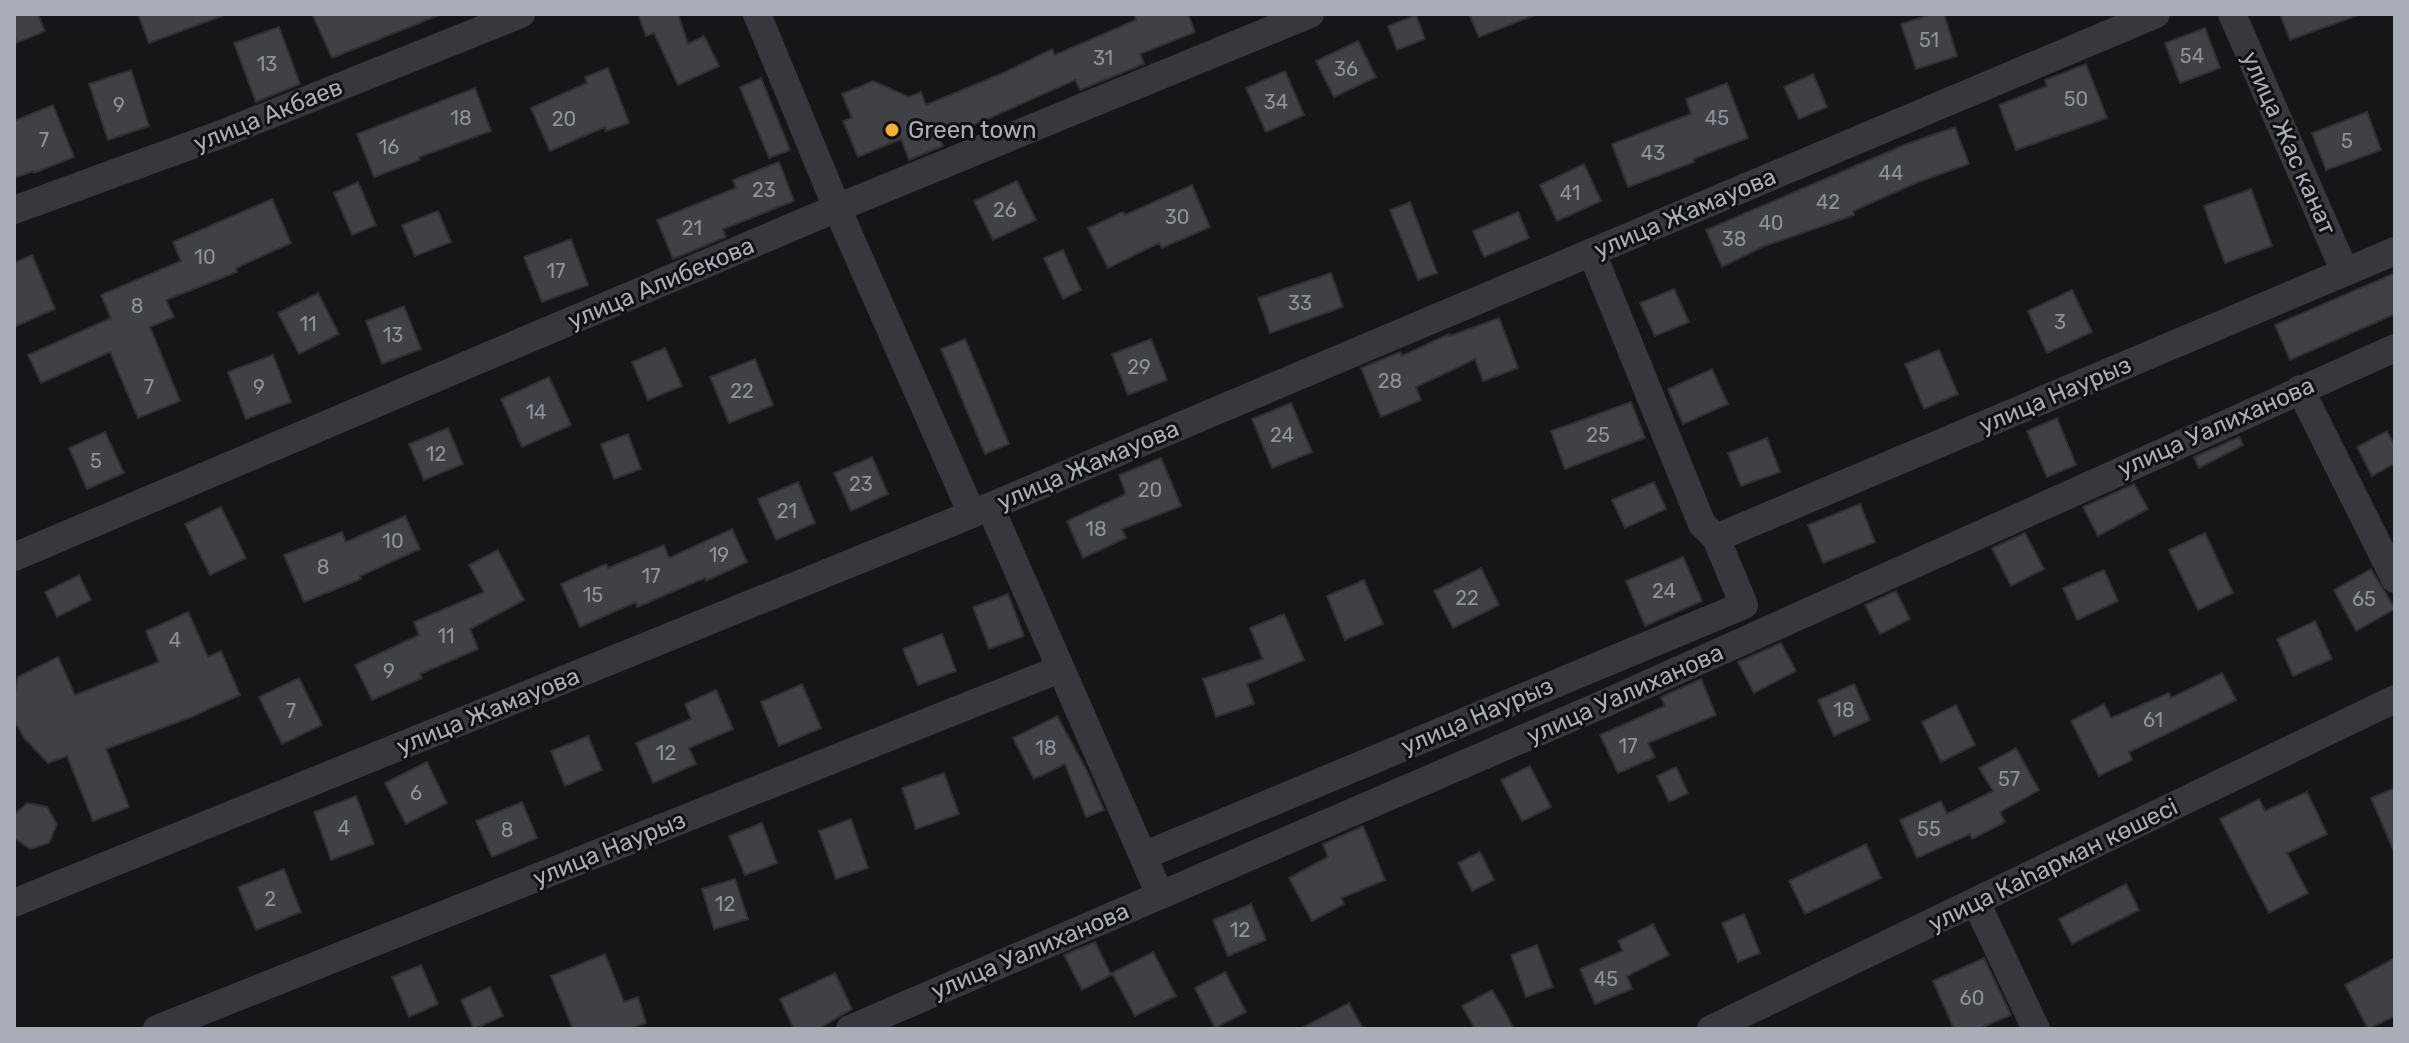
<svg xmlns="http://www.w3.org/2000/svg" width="2409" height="1043" font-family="Rubik,sans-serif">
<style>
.building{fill:#404145;stroke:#303034;stroke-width:2}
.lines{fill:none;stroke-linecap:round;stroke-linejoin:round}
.minor{stroke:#37383d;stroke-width:28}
.poi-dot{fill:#f2b134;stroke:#111113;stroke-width:3}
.labels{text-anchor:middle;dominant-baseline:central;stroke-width:6;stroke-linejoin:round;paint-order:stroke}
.number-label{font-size:20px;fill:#8e929b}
.street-label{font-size:24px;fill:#a8adb8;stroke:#111113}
.poi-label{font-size:24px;fill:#a8adb8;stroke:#111113;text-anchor:start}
</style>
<rect width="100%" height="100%" fill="#161618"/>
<path class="building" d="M14 14H38L45 31 14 44Z
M138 14H221L222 16 149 43Z
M312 14H442L332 58Z
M638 14H678L688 44 704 36 719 66 678 85 654 33 646 36Z
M1134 14H1188L1195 32 1140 54 1144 64 1080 90 1075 80 940 140 943 146 909 160 901 139 858 157 843 121 852 118 842 94 873 81 909 97 921 92 926 105 1001 74 1052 49 1055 55 1136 20Z
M1469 14H1535V15L1479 37Z
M1933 14H1944L1957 56 1916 69 1901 24Z
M2280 14H2355L2356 16 2290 40Z
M1416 15 1425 39 1397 50 1388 26Z
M279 27 300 84 256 102 234 43Z
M2205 28 2220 68 2180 83 2165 43Z
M1358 41 1376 77 1334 97 1316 61Z
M2086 64 2107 118 2016 150 1999 105 2047 86 2045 80Z
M608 68 629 123 606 131 605 127 550 151 531 108 587 83 585 77Z
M131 70 149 126 108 140 89 84Z
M1285 71 1304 115 1266 132 1246 88Z
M1813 74 1827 107 1799 119 1784 87Z
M761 78 790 150 769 158 740 87Z
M1727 83 1748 138 1693 159 1694 162 1628 187 1612 144 1691 114 1686 99Z
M475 88 491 131 419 157 420 160 374 177 357 134Z
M53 105 74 157 34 173 33 171 14 178V121Z
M2367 112 2381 150 2326 170 2312 133Z
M1955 127 1969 164 1918 182 1853 211 1854 215 1762 247 1722 267 1706 230 1904 145Z
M779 162 794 201 723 229 726 237 673 259 657 220 736 188 733 180Z
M1584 164 1601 201 1557 221 1540 185Z
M1017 181 1036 220 993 240 974 201Z
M358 182 376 225 352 235 334 193Z
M1192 185 1210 227 1162 248 1159 243 1108 268 1088 228 1123 212 1125 215Z
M2251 189 2272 246 2225 263 2204 206Z
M272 199 291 243 236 268 237 272 166 300 174 317 150 327 180 401 138 418 110 352 41 383 28 355 111 318 101 295 181 261 173 242Z
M1410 202 1437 273 1418 280 1390 210Z
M438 211 451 242 415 256 402 225Z
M1518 212 1529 238 1484 257 1473 231Z
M571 239 588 285 542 302 524 257Z
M1063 250 1081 290 1063 299 1044 258Z
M32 255 55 309 14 327V263Z
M1331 273 1343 307 1270 333 1258 298Z
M2395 273V314L2290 360 2275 325Z
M1674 289 1689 322 1655 336 1640 303Z
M2072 290 2092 332 2047 353 2028 311Z
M318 293 339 334 299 354 278 313Z
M404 306 421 349 382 364 366 321Z
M1499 318 1518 368 1483 381 1475 359 1416 387 1421 400 1381 417 1361 368 1400 352 1402 356 1449 334 1450 336Z
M965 339 1009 444 985 454 941 349Z
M1151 339 1167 380 1128 395 1112 354Z
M665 348 682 386 648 400 632 362Z
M1939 350 1958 394 1924 409 1905 364Z
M273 355 291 402 246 419 228 372Z
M755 359 773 405 729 423 710 377Z
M1712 369 1728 404 1683 424 1668 389Z
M549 377 571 425 522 447 501 399Z
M1631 402 1645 438 1565 469 1551 431Z
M1291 403 1312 452 1272 468 1252 419Z
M2057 418 2076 465 2047 477 2027 431Z
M448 428 463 464 424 480 409 444Z
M2387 431 2395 446V463L2372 476 2357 447Z
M105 432 124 473 87 489 69 448Z
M628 434 641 469 614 479 601 444Z
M2239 437 2243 445 2199 468 2194 457Z
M1767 438 1780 472 1741 486 1728 453Z
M872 457 888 494 851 511 834 473Z
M1161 458 1181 506 1122 529 1126 538 1083 558 1067 521 1126 494 1119 475Z
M798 482 815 523 776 540 758 499Z
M1654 482 1666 509 1625 528 1612 500Z
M2134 484 2148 509 2098 536 2083 507Z
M1860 504 1875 542 1823 563 1808 525Z
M221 507 246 558 210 575 185 524Z
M405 516 420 549 360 576 361 579 304 602 284 555 342 532 346 542Z
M732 529 747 562 706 581 705 578 637 607 636 602 580 627 561 584 606 564 608 568 664 545 669 558Z
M2025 533 2044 569 2011 586 1992 548Z
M2205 533 2233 593 2198 610 2169 550Z
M498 550 524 600 470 629 478 649 420 674 422 678 372 700 355 665 419 635 414 622 484 592 469 565Z
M1683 557 1702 601 1645 626 1626 581Z
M1481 568 1499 605 1453 628 1434 591Z
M2371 569 2395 609 2356 631 2334 590Z
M2104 570 2118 601 2077 620 2063 588Z
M79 575 91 600 57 617 45 592Z
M1364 580 1383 624 1345 640 1327 596Z
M1896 591 1910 619 1880 634 1865 605Z
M1008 594 1024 636 989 649 973 607Z
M188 612 208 657 221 651 240 695 191 717 106 749 129 807 93 821 67 756 48 763 24 738 14 720V696L18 677 58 657 75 695 159 662 146 631Z
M1284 614 1304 660 1247 684 1254 704 1216 717 1203 679 1263 659 1250 628Z
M2315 621 2332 659 2293 676 2277 639Z
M942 634 956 671 918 685 903 649Z
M1781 643 1796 671 1754 693 1738 662Z
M2222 673 2236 700 2129 752 2132 760 2099 776 2071 721 2104 704 2111 718 2169 693 2171 698Z
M299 678 322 725 282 744 259 697Z
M1701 679 1716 715 1648 743 1655 757 1618 773 1600 735 1665 706 1661 697Z
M802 684 821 728 779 746 761 702Z
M1854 684 1870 720 1834 736 1818 700Z
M716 690 733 729 689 748 696 764 653 783 636 743 691 719 685 704Z
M1956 705 1975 745 1941 762 1922 722Z
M1057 716 1087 771 1104 810 1086 817 1065 764 1034 779 1013 738Z
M588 736 602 770 565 786 551 751Z
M2016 748 2039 790 2000 812 2005 822 1972 839 1970 834 1917 858 1900 820 1941 801 1947 814 1993 791 1979 768Z
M427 762 447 803 406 824 385 783Z
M1530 766 1551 807 1522 821 1501 780Z
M1676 767 1688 793 1669 802 1657 776Z
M944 773 959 814 916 829 902 788Z
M2395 788V854L2371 798Z
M2307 792 2327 834 2287 853 2308 893 2269 913 2220 819 2259 799 2265 811Z
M356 796 374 844 331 860 314 812Z
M522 802 537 838 492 857 476 821Z
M27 803 47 807 57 824 49 843 30 849 14 838V815Z
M851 819 868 868 836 879 819 831Z
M762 823 777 863 745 875 729 836Z
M1363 826 1385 880 1341 898 1344 904 1312 921 1289 878 1328 857 1323 844Z
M1866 844 1881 878 1805 914 1789 881Z
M1480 852 1494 880 1472 891 1458 863Z
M284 869 301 912 256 930 238 887Z
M735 879 748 919 714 929 702 889Z
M2126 884 2139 910 2072 944 2059 919Z
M1251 904 1266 940 1228 956 1213 920Z
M1744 914 1760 953 1738 962 1722 923Z
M1653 924 1669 955 1627 976 1632 989 1595 1004 1580 969 1623 951 1618 941Z
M1095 942 1111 975 1082 990 1064 955Z
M1537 945 1553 987 1526 997 1511 955Z
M1153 952 1176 996 1135 1016 1112 973Z
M605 954 624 1002 638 997 646 1023 628 1029H573L551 976Z
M1984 958 2011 1015 1978 1029H1954L1933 981Z
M2395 958V1016L2368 1029 2345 985Z
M421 965 438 1004 409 1017 392 977Z
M1225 972 1246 1012 1215 1028 1195 988Z
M835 973 852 1009 818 1029H794L780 999Z
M490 987 503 1016 474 1029 461 1000Z
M1492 990 1504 1010 1514 1029H1475L1462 1006Z
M1349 1003 1363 1029H1300Z"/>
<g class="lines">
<path class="minor" d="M757 14 837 208 972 514
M2232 14 2345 272
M14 210 219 135 521 14
M1592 253 1702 524 1716 538 2395 251
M2300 389 2395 579
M990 507 1160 895
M14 557 837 208 1310 14
M1143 856 1744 605 1716 538
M1976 902 2036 1029
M14 903 972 514 2156 14
M157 1029 1060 669
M850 1029 1601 705 2395 348
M1711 1029 2395 699"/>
</g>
<circle class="poi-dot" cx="892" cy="130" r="8"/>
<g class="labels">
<g class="number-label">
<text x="1929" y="40">51</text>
<text x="2192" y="56">54</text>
<text x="1103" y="58">31</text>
<text x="267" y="64">13</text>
<text x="1346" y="69">36</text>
<text x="2076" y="99">50</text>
<text x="1276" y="102">34</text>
<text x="119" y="105">9</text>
<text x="461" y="118">18</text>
<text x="1717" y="118">45</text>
<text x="564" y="119">20</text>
<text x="44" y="140">7</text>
<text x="2347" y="141">5</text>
<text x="389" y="147">16</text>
<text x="1653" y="153">43</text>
<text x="1891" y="173">44</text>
<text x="764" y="190">23</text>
<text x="1570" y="193">41</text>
<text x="1828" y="202">42</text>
<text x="1005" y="210">26</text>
<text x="1177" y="217">30</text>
<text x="1771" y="223">40</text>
<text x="692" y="228">21</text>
<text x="1734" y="239">38</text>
<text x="205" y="257">10</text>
<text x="556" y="271">17</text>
<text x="1300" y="303">33</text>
<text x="137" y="306">8</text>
<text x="2060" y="322">3</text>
<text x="308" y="324">11</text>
<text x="393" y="335">13</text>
<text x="1139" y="367">29</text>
<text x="1390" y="381">28</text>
<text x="149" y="387">7</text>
<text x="259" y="387">9</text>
<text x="742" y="391">22</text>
<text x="536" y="412">14</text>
<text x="1282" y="435">24</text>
<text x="1598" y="435">25</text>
<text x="436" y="454">12</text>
<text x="96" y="461">5</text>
<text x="861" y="484">23</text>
<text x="1150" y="490">20</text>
<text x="787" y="511">21</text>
<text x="1096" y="529">18</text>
<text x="393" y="541">10</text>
<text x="719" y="555">19</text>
<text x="323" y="567">8</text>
<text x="651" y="576">17</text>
<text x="1664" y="591">24</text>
<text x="593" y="595">15</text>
<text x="1467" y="598">22</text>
<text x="2364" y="599">65</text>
<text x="446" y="636">11</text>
<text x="175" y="640">4</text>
<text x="389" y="671">9</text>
<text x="1844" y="710">18</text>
<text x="291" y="711">7</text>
<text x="2153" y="720">61</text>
<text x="1628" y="746">17</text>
<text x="1046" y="748">18</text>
<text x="666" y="753">12</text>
<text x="2009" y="779">57</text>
<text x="416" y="793">6</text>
<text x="344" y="828">4</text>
<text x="1929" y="829">55</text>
<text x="507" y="830">8</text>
<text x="270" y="899">2</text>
<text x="725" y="904">12</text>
<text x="1240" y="930">12</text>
<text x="1606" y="979">45</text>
<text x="1972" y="998">60</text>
</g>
<g class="street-label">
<text transform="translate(268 115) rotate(-22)">улица Акбаев</text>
<text transform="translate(2289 143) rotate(66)">улица Жас канат</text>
<text transform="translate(1685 213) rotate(-23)">улица Жамауова</text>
<text transform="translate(661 283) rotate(-23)">улица Алибекова</text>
<text transform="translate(2055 395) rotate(-23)">улица Наурыз</text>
<text transform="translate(2216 427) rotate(-24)">улица Уалиханова</text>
<text transform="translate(1088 465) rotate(-23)">улица Жамауова</text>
<text transform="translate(1625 694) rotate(-24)">улица Уалиханова</text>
<text transform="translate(488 711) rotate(-22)">улица Жамауова</text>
<text transform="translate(1477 716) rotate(-23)">улица Наурыз</text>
<text transform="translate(609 849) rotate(-22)">улица Наурыз</text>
<text transform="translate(2053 865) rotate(-26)">улица Каһарман көшесі</text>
<text transform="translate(1030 951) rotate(-23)">улица Уалиханова</text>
</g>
<g class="poi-label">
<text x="908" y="130">Green town</text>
</g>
</g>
<rect width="2409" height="1043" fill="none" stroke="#a8adb8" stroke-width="32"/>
</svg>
